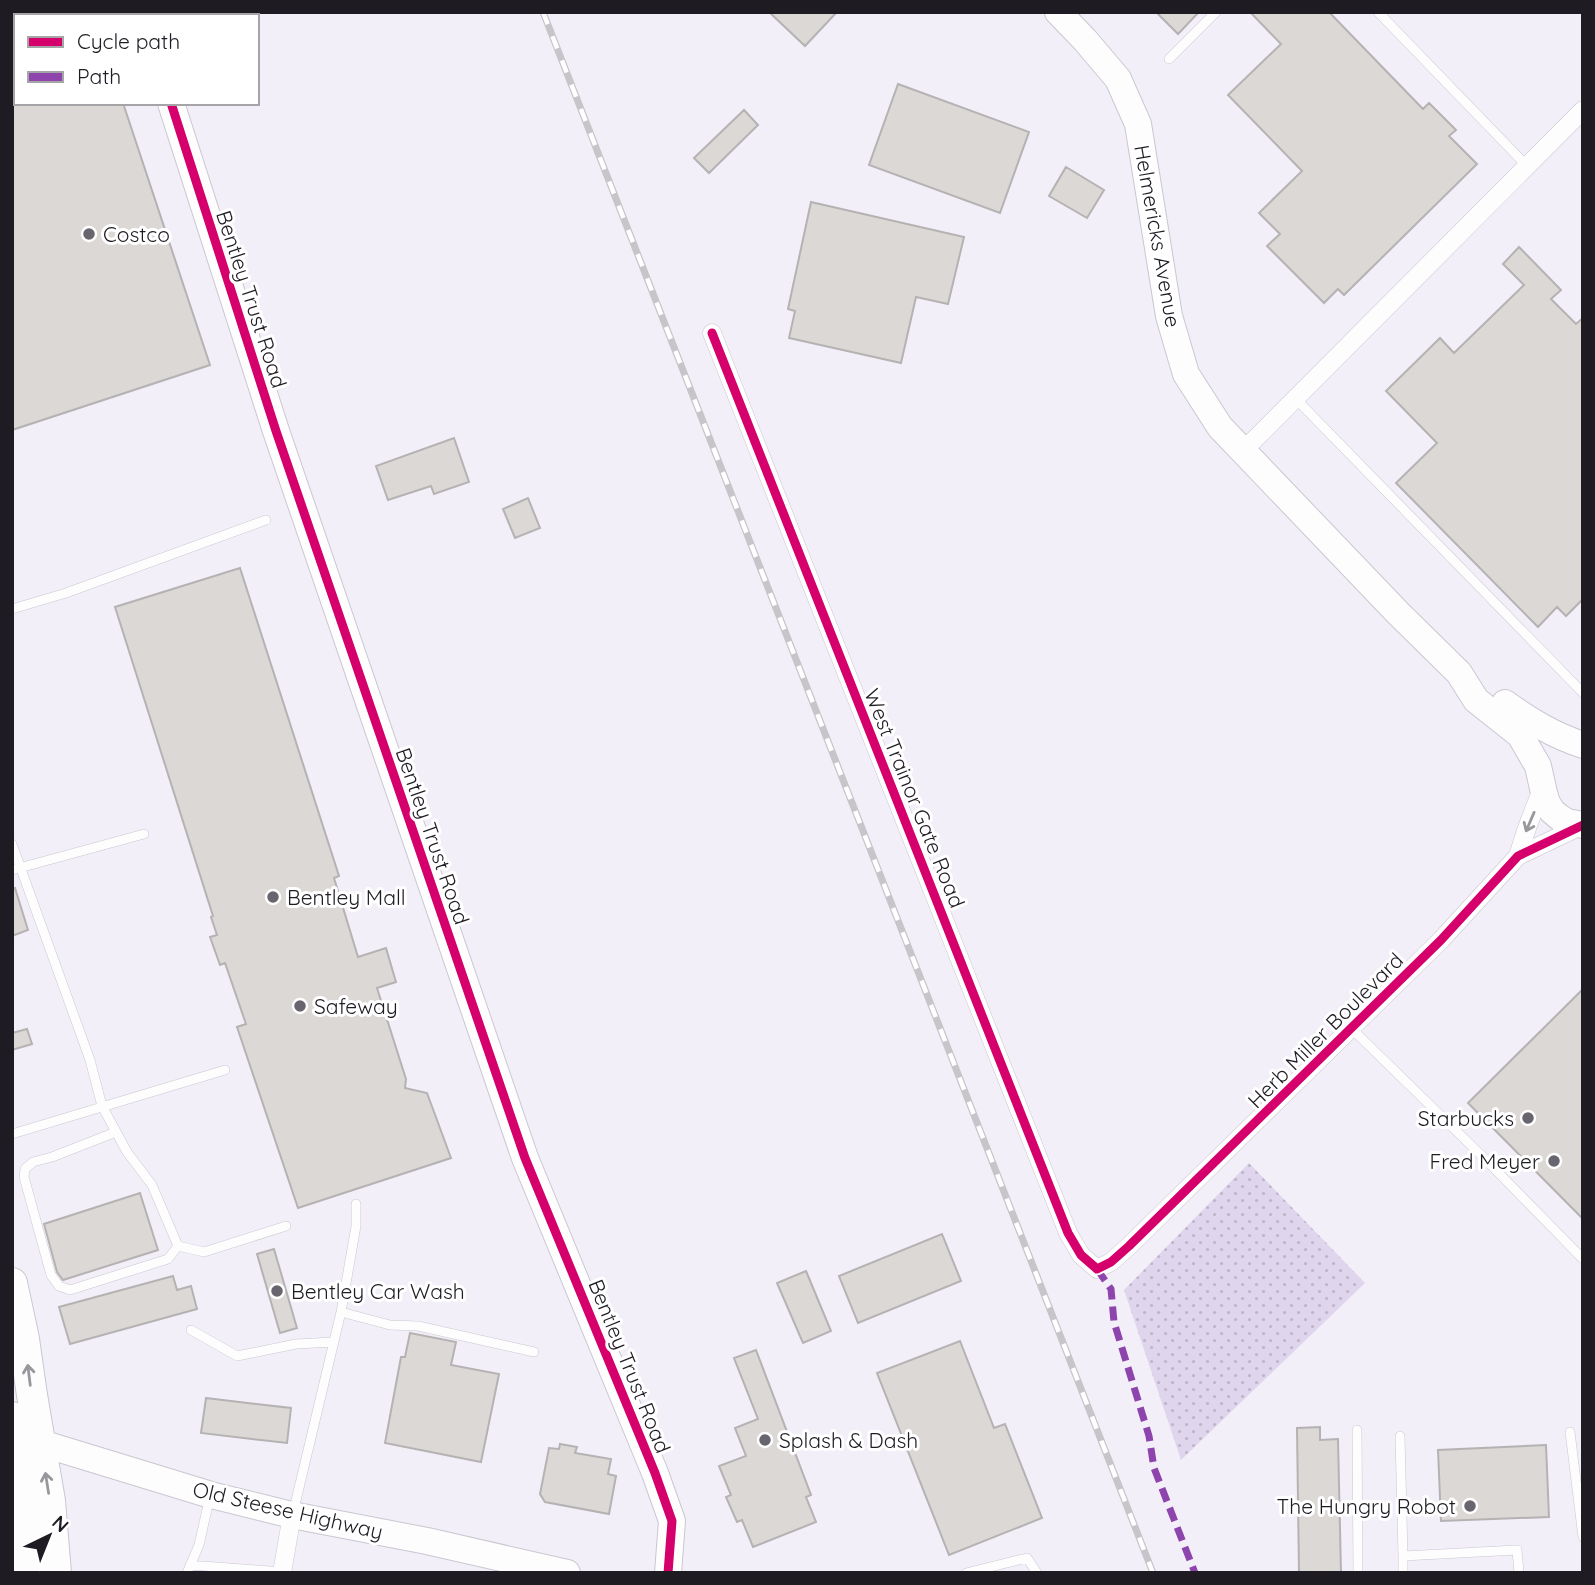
<svg xmlns="http://www.w3.org/2000/svg" width="1595" height="1585" font-family="Quicksand,sans-serif">
<style>
.grass{fill:url(#grass-dots)}
.building{fill:#dbd8d5;stroke:#b5b2b3;stroke-width:2}
.lines{fill:none;stroke-linecap:round;stroke-linejoin:round}
.lane-casing{stroke:#cac7d0;stroke-width:10}
.street-casing{stroke:#cac7d0;stroke-width:19}
.secondary-casing{stroke:#cac7d0;stroke-width:28}
.primary-casing{stroke:#cac7d0;stroke-width:32}
.lane{stroke:#fdfdfe;stroke-width:9}
.street{stroke:#fdfdfe;stroke-width:18}
.secondary{stroke:#fdfdfe;stroke-width:26}
.primary{stroke:#fdfdfe;stroke-width:30}
.rail-casing{stroke:#c7c5c9;stroke-width:7}
.rail{stroke:#fff;stroke-width:4.5;stroke-dasharray:13;stroke-linecap:butt}
.quiet{stroke:#8e44ad;stroke-width:7;stroke-dasharray:14 7;stroke-linecap:butt}
.cycleway-casing{stroke:#fff;stroke-width:13}
.cycleway{stroke:#d6006c;stroke-width:9}
.oneway{stroke:#99979b}
.poi-dot{fill:#69656e;stroke:#fff;stroke-width:2.5}
.labels{text-anchor:middle;dominant-baseline:central;stroke-width:6;stroke-linejoin:round;paint-order:stroke}
.poi-label{font-size:21px;fill:#1e1b23;stroke:#fff;text-anchor:start}
.street-label{font-size:21px;fill:#1e1b23;stroke:#fff}
</style>
<defs>
<pattern id="grass-dots" width="8" height="8" patternUnits="userSpaceOnUse" patternTransform="scale(1.75)"><rect width="8" height="8" fill="#dfd5ed"/><path d="M2 2h.1M6 6h.1" fill="none" stroke="#bfb6cb" stroke-width="1.8" stroke-linecap="round"/></pattern>
</defs>
<rect width="100%" height="100%" fill="#f3eff9"/>
<path class="grass" d="M1249 1163 1365 1283 1181 1460 1124 1290Z"/>
<path class="building" d="M769 12H837L805 46Z
M1156 12H1199L1178 34Z
M1250 12H1329L1423 109 1429 103 1456 130 1449 136 1477 164 1344 295 1338 289 1324 303 1267 246 1280 234 1259 213 1302 171 1228 95 1281 44Z
M898 84 1029 132 1000 213 869 165Z
M12 103H123L210 365 12 430Z
M744 110 758 125 709 173 694 158Z
M1066 167 1104 190 1087 218 1049 196Z
M811 202 964 237 948 304 916 297 901 363 789 338 795 311 788 309Z
M1519 247 1561 290 1551 299 1576 324 1583 318V599L1566 616 1557 607 1538 627 1396 483 1437 443 1386 391 1440 338 1454 353 1524 285 1503 264Z
M454 438 469 482 434 494 431 486 388 500 376 466Z
M528 498 540 528 515 538 503 509Z
M240 568 339 876 334 878 358 957 386 948 396 982 377 988 406 1079 405 1088 427 1093 451 1158 298 1208 237 1027 246 1024 225 963 220 965 210 937 217 935 211 917 213 916 115 607Z
M15 888 28 930 12 936V889Z
M1583 989V1219L1468 1103Z
M27 1029 32 1044 12 1050V1033Z
M140 1193 158 1250 63 1280 57 1272 44 1224Z
M942 1234 961 1281 858 1323 839 1276Z
M274 1249 297 1328 280 1333 257 1254Z
M806 1271 831 1331 803 1343 777 1283Z
M173 1276 177 1290 191 1286 197 1309 70 1344 59 1307Z
M410 1333 456 1342 451 1365 499 1374 481 1462 385 1443 401 1357H405Z
M960 1341 994 1428 1005 1424 1042 1518 949 1555 877 1373Z
M756 1350 811 1495 806 1497 816 1522 753 1547 742 1520 737 1522 726 1497 731 1495 719 1466 746 1456 735 1428 758 1419 734 1358Z
M206 1398 291 1408 287 1443 201 1433Z
M1320 1427V1440L1338 1439 1341 1573H1299L1297 1428Z
M560 1444 577 1447 575 1453 611 1459 608 1474 616 1476 609 1514 545 1502 540 1494 549 1448 559 1449Z
M1546 1445 1549 1517 1441 1521 1438 1450Z"/>
<g class="lines">
<g class="lane-casing">
<path id="lane" d="M1378 12 1527 166
M1169 59 1216 12
M1295 398 1583 693
M12 609 66 593 266 520
M12 844 90 1060 102 1106 127 1152 152 1185 178 1246 204 1252 286 1226
M12 870 144 834
M1352 1029 1483 1157 1583 1259
M116 1132 52 1157 33 1162 25 1169 24 1177 51 1275 59 1286 70 1290 168 1259 178 1246
M12 1134 225 1070
M341 1312 390 1325 418 1326 534 1352
M191 1330 237 1356 296 1344 333 1342
M1357 1430 1358 1573
M1570 1432 1583 1537
M1400 1436 1403 1556 1517 1550 1519 1573
M293 1513 341 1312 356 1226V1204
M1403 1556V1573
M190 1565 282 1572
M187 1573 199 1545 210 1496
M966 1573 1027 1558 1037 1573"/>
</g>
<g class="street-casing">
<path id="street" d="M712 333 1068 1233 1081 1255 1097 1269 1111 1262 1129 1246 1441 940 1518 856 1583 825
M1242 452 1583 110
M1518 856C1525 832 1533 810 1543 788
M282 1573 292 1515"/>
</g>
<g class="secondary-casing">
<path id="secondary" d="M133 12 134 16
M154 12 155 16
M1058 12 1085 40 1118 79 1138 124 1169 316 1186 374 1220 427 1398 613 1459 673 1476 700 1520 735 1538 766 1544 793 1547 803 1552 811 1559 817 1567 822 1583 825
M171 103 276 431 525 1158 655 1473 672 1521 668 1573
M1505 703C1530 721 1553 735 1583 745
M21 1437 211 1495 292 1515 427 1541 567 1573"/>
</g>
<g class="primary-casing">
<path id="primary" d="M12 1283 24 1339 32 1395 50 1501 56 1573
M12 1417 15 1436 27 1573"/>
</g>
<use href="#lane" class="lane"/>
<use href="#street" class="street"/>
<use href="#secondary" class="secondary"/>
<use href="#primary" class="primary"/>
<g class="rail-casing">
<path id="rail" d="M543 12 1153 1573"/>
</g>
<use href="#rail" class="rail"/>
<path class="quiet" d="M1097 1269 1111 1289 1114 1322 1149 1436 1154 1468 1195 1573"/>
<g class="cycleway-casing">
<path id="cycleway" d="M171 103 276 431 525 1158 655 1473 672 1521 668 1573
M712 333 1068 1233 1081 1255 1097 1269 1111 1262 1129 1246 1441 940 1518 856 1583 825"/>
</g>
<use href="#cycleway" class="cycleway"/>
</g>
<defs><path id="oneway-shaft" d="M-6 0H5M1.5-3L5.5 0L1.5 3" fill="none" stroke-width="1.6" stroke-linecap="round" stroke-linejoin="round" transform="scale(1.75)"/></defs>
<g class="oneway">
<use href="#oneway-shaft" transform="translate(1530 822) rotate(113)"/>
<use href="#oneway-shaft" transform="translate(29 1375) rotate(-97)"/>
<use href="#oneway-shaft" transform="translate(47 1483) rotate(-99)"/>
</g>
<g class="poi-dot">
<circle cx="89" cy="234" r="7"/>
<circle cx="273" cy="897" r="7"/>
<circle cx="300" cy="1006" r="7"/>
<circle cx="1528" cy="1118" r="7"/>
<circle cx="1554" cy="1161" r="7"/>
<circle cx="277" cy="1291" r="7"/>
<circle cx="765" cy="1440" r="7"/>
<circle cx="1470" cy="1506" r="7"/>
</g>
<g class="labels">
<g class="poi-label">
<text x="103" y="234">Costco</text>
<text x="287" y="897">Bentley Mall</text>
<text x="314" y="1006">Safeway</text>
<text x="1514" y="1118" text-anchor="end">Starbucks</text>
<text x="1540" y="1161" text-anchor="end">Fred Meyer</text>
<text x="291" y="1291">Bentley Car Wash</text>
<text x="779" y="1440">Splash &amp; Dash</text>
<text x="1456" y="1506" text-anchor="end">The Hungry Robot</text>
</g>
<g class="street-label">
<text transform="translate(1158 236) rotate(80)">Helmericks Avenue</text>
<text transform="translate(252 299) rotate(72)">Bentley Trust Road</text>
<text transform="translate(915 798) rotate(68)">West Trainor Gate Road</text>
<text transform="translate(433 836) rotate(71)">Bentley Trust Road</text>
<text transform="translate(1325 1030) rotate(-45)">Herb Miller Boulevard</text>
<text transform="translate(630 1366) rotate(68)">Bentley Trust Road</text>
<text transform="translate(288 1510) rotate(13)">Old Steese Highway</text>
</g>
</g>
<rect width="1595" height="1585" fill="none" stroke="#1e1b23" stroke-width="28"/>
<rect x="14" y="14" width="245" height="91" fill="#ffffff" stroke="#a5a4a7" stroke-width="2"/>
<rect x="28" y="37" width="35" height="10" fill="#d6006c" stroke="#a5a4a7" stroke-width="2"/>
<text x="77" y="49" font-size="21" fill="#1e1b23">Cycle path</text>
<rect x="28" y="72" width="35" height="10" fill="#8e44ad" stroke="#a5a4a7" stroke-width="2"/>
<text x="77" y="84" font-size="21" fill="#1e1b23">Path</text>
<g transform="translate(49 1536) rotate(43)" stroke="#ffffff" stroke-width="5" paint-order="stroke">
<path d="M0-5L12 26L0 18L-12 26Z" fill="#1e1b23"/>
<text y="-10" font-size="19" font-weight="bold" text-anchor="middle" fill="#1e1b23">N</text>
</g>
</svg>
